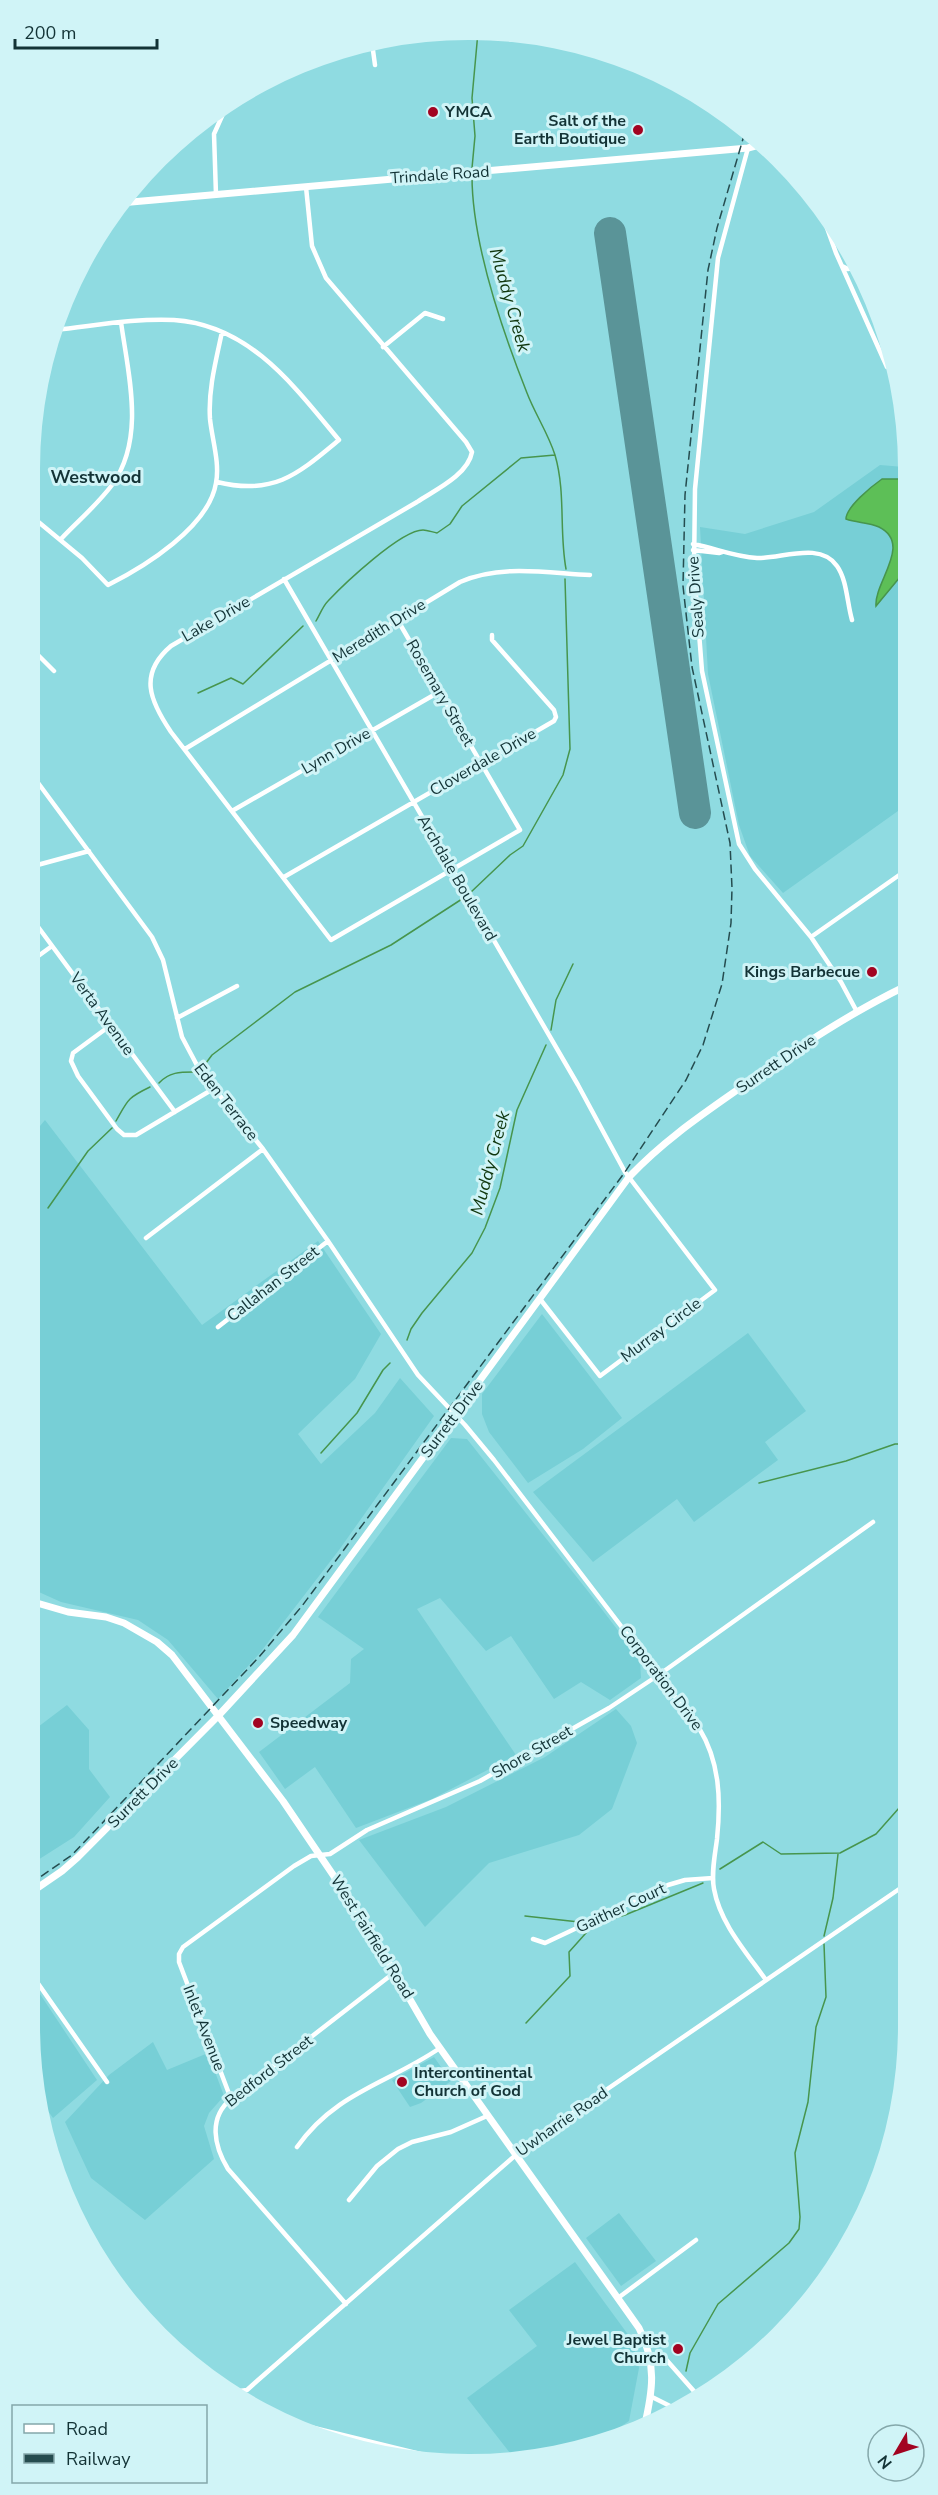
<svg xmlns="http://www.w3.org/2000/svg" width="938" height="2495" font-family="'Nunito Sans',sans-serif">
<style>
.built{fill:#77cfd6}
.water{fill:#5dbf57;stroke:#47954d;stroke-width:1.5}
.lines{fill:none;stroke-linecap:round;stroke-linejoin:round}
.stream{stroke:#47954d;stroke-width:1.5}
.runway{stroke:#5a9498;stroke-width:32}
.street{stroke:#fff;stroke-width:4.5}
.secondary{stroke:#fff;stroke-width:7}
.highway{stroke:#fff;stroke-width:9}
.rail{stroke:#254c4f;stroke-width:1.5;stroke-dasharray:9 4.5;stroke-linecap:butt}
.poi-dot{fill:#a20321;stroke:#d0f4f7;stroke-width:2}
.labels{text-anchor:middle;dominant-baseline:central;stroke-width:6;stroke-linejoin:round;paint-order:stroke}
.poi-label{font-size:16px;font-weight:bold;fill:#133336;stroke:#d0f4f7;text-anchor:start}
.street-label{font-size:16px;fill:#133336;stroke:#d0f4f7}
.water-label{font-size:18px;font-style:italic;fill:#10370e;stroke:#d0f4f7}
.neighbourhood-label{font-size:18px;font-weight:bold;fill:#133336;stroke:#d0f4f7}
</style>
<rect width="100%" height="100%" fill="#8fdbe1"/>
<path class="built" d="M880 465 904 467 905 806 783 893 750 856 739 825 708 674 700 527 745 534 814 512Z
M45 1120 202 1325 318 1241 381 1334 355 1379 298 1434 321 1464 375 1413 400 1378 434 1416 339 1550 259 1654 218 1699 168 1640 138 1620 61 1602 30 1588V1138Z
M542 1314 622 1418 583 1449 528 1483 489 1432 482 1414V1394Z
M748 1333 806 1411 765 1442 778 1460 694 1522 677 1499 593 1562 533 1492Z
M451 1438 467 1439 587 1590 640 1659 641 1678 610 1700 581 1682 554 1699 511 1636 486 1651 440 1598 417 1609 516 1755 432 1799 356 1828 315 1767 285 1789 259 1752 350 1683 351 1659 364 1649 318 1617Z
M67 1705 89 1730V1769L110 1797 74 1837 30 1865V1733Z
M616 1709 631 1726 637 1743 612 1809 579 1835 489 1863 425 1927 359 1840 446 1807 545 1757Z
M36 1988 97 2080 53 2118 43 2104 30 2026V1994Z
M153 2042 167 2070 208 2053 224 2096 209 2113 204 2126 214 2159 145 2220 91 2178 65 2122 109 2075Z
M434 2057 451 2081 421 2103 410 2107 392 2080Z
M619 2213 656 2261 621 2286 586 2238Z
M575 2262 632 2340 639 2368 629 2421 595 2444 555 2456 514 2458 467 2398 537 2346 509 2310Z"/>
<path class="water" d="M882 479H904L905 571 876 606C874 582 913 544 879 527 868 522 857 523 846 519 846 507 872 486 882 479Z"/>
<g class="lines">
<path class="stream" d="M472 168 475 136 472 98 478 32
M472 176C472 243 502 330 527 393 535 414 548 433 555 455 566 493 559 531 566 569
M316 621C320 614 323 606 328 601 344 584 401 530 423 530 427 530 432 532 437 533L450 524 462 506 521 458 555 455
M198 693 231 678 243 684 303 626
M470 893 510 855 523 846 563 775 570 749 565 579
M551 1030 556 1000 573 964
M203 1067 212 1055 295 992 391 945 462 899
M159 1083C169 1072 180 1072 194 1072
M116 1121C128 1100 127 1098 150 1087
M48 1208 88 1151 112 1128
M407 1340 411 1329 422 1313 472 1253 485 1228 500 1188 517 1110 546 1045
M321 1453 357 1413 383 1370 390 1363
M759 1483 846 1461 895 1444H907
M720 1869 763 1842 781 1854 840 1853 876 1834 907 1799
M525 1916 579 1922
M594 1924 625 1915 703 1883
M824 1936 833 1898 838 1854
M526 2023 570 1976 569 1952 594 1924
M686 2371 690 2353 718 2304 789 2243 799 2229 800 2217 795 2153 808 2102 816 2027 826 1997 824 1944"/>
<path class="runway" d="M610 233 695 813"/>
<path class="street" d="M372 43 375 65
M748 148 718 258 695 489 694 569 702 671 739 844 755 869 811 937 841 982 856 1010
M306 187 312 246 326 278 466 442 472 452C468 475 435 490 417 502L171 646C138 674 150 701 171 732L331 940 520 830 397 619
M216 195 214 134 227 105
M822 214 836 253 887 367
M842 266 848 269 858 267
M55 330C94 326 134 318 174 320 250 325 294 386 339 440 298 474 274 496 217 482
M383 347 425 313 443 319
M30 515 82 558 108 585C144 567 209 527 216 483 220 463 212 439 210 419 208 390 216 360 222 332
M61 539C78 521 97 505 112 485 146 438 128 374 121 322
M693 544C715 548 734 557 757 558 781 559 820 541 837 566 847 580 847 603 852 620
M693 550 719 553 722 552
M284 579 578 1085 625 1172 715 1290 600 1376 540 1299
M30 647 54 671
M185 749 460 582C501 564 547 573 590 575
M30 772 152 937 163 960 182 1037 200 1071 263 1149 328 1241 418 1375 465 1425 494 1460 699 1728C720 1762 721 1800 717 1839 715 1855 711 1873 714 1889 720 1923 746 1952 766 1980
M232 811 439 692
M30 867 89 851
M284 877 554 721 556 717 554 710 492 640V635
M30 916 175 1112
M811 937 905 871
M30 962 52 946
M177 1018 237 986
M111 1025 73 1053 71 1061 78 1076 117 1129 124 1135H136L213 1089
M146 1238 263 1149
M218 1327 328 1241
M533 1939 545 1943 668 1885 685 1880 713 1878
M30 1972 107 2082
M231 2099 179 1962V1954L183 1947 294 1866 311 1856 330 1854 367 1830 480 1781 609 1708 660 1674 873 1522
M297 2147C336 2092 387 2084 440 2048
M349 2200 377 2166 398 2149 412 2142 451 2132 487 2116
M98 2258 99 2256
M618 2298 696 2240
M346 2304 228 2169C214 2146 208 2118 231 2099L395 1972
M663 2356 700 2398
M233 2392 247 2390 257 2381 533 2140 908 1883
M652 2397 678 2410"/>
<path class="secondary" d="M120 203 748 148 759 145
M30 1601 68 1612 106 1617 124 1623 157 1642 172 1655 283 1801 367 1925 430 2034 639 2328C657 2364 653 2390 644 2428
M30 1893 62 1871 78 1857 219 1715 293 1635 629 1177C666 1138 706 1112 750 1081 801 1046 850 1013 906 986"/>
<path class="highway" d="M289 2424 436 2460"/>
<path class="rail" d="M30 1884 72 1855 259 1657 302 1606 625 1172 686 1080 703 1045 722 984 731 923 732 888 730 843 692 667 683 586 685 495 708 270 717 228 745 132"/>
</g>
<g class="poi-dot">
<circle cx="433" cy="112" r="6"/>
<circle cx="638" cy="130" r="6"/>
<circle cx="872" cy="972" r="6"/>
<circle cx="258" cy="1723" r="6"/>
<circle cx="402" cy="2082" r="6"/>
<circle cx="678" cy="2349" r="6"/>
</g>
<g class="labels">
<g class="poi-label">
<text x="445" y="112">YMCA</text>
<text x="626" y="121" text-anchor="end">Salt of the<tspan x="626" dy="18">Earth Boutique</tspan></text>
<text x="860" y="972" text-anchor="end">Kings Barbecue</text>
<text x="270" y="1723">Speedway</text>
<text x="414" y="2073">Intercontinental<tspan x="414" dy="18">Church of God</tspan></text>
<text x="666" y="2340" text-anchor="end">Jewel Baptist<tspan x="666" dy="18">Church</tspan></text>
</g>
<g class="street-label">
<text transform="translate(440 175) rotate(-4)">Trindale Road</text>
<text transform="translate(696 597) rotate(-94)">Sealy Drive</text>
<text transform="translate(216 619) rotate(-30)">Lake Drive</text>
<text transform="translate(379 631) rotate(-32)">Meredith Drive</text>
<text transform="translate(440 693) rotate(60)">Rosemary Street</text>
<text transform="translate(336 751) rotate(-30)">Lynn Drive</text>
<text transform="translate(483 762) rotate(-30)">Cloverdale Drive</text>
<text transform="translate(457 878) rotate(60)">Archdale Boulevard</text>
<text transform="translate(102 1014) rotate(54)">Verta Avenue</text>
<text transform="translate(776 1064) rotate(-34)">Surrett Drive</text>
<text transform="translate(226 1102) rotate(52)">Eden Terrace</text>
<text transform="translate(273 1284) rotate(-38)">Callahan Street</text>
<text transform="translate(661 1330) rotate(-37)">Murray Circle</text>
<text transform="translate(452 1419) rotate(-53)">Surrett Drive</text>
<text transform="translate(661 1678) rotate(53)">Corporation Drive</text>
<text transform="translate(532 1752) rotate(-30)">Shore Street</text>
<text transform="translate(143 1793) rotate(-45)">Surrett Drive</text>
<text transform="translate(621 1908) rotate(-25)">Gaither Court</text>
<text transform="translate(372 1937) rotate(58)">West Fairfield Road</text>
<text transform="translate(204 2028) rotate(69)">Inlet Avenue</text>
<text transform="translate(269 2071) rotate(-38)">Bedford Street</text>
<text transform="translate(562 2122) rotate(-35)">Uwharrie Road</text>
</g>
<g class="water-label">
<text transform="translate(510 300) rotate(74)">Muddy Creek</text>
<text transform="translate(490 1163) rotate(-75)">Muddy Creek</text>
</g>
<g class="neighbourhood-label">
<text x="96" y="477">Westwood</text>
</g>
</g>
<path d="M0 0H938V2495H0ZM468 40H470A428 428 0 0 1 898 468V2026A428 428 0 0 1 470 2454H468A428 428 0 0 1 40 2026V468A428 428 0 0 1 468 40Z" fill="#d0f4f7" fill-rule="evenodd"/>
<rect x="12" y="2405" width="195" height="78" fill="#d0f4f7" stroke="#84a7aa" stroke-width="1.5"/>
<rect x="24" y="2424" width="30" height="9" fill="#ffffff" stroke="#84a7aa" stroke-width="1.5"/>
<text x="66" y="2435" font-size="18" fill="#133336">Road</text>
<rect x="24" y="2454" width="30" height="9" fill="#254c4f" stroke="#84a7aa" stroke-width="1.5"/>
<text x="66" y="2465" font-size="18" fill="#133336">Railway</text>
<g transform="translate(896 2453) rotate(231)"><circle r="28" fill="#d0f4f7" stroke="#84a7aa" stroke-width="1.5"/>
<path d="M0-4.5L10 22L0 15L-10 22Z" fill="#a20321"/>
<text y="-9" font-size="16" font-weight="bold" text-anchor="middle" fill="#133336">N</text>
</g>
<path d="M15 39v9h142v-9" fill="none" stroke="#133336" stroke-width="3"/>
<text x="24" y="39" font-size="18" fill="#133336" stroke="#d0f4f7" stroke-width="4.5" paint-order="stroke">200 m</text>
</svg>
